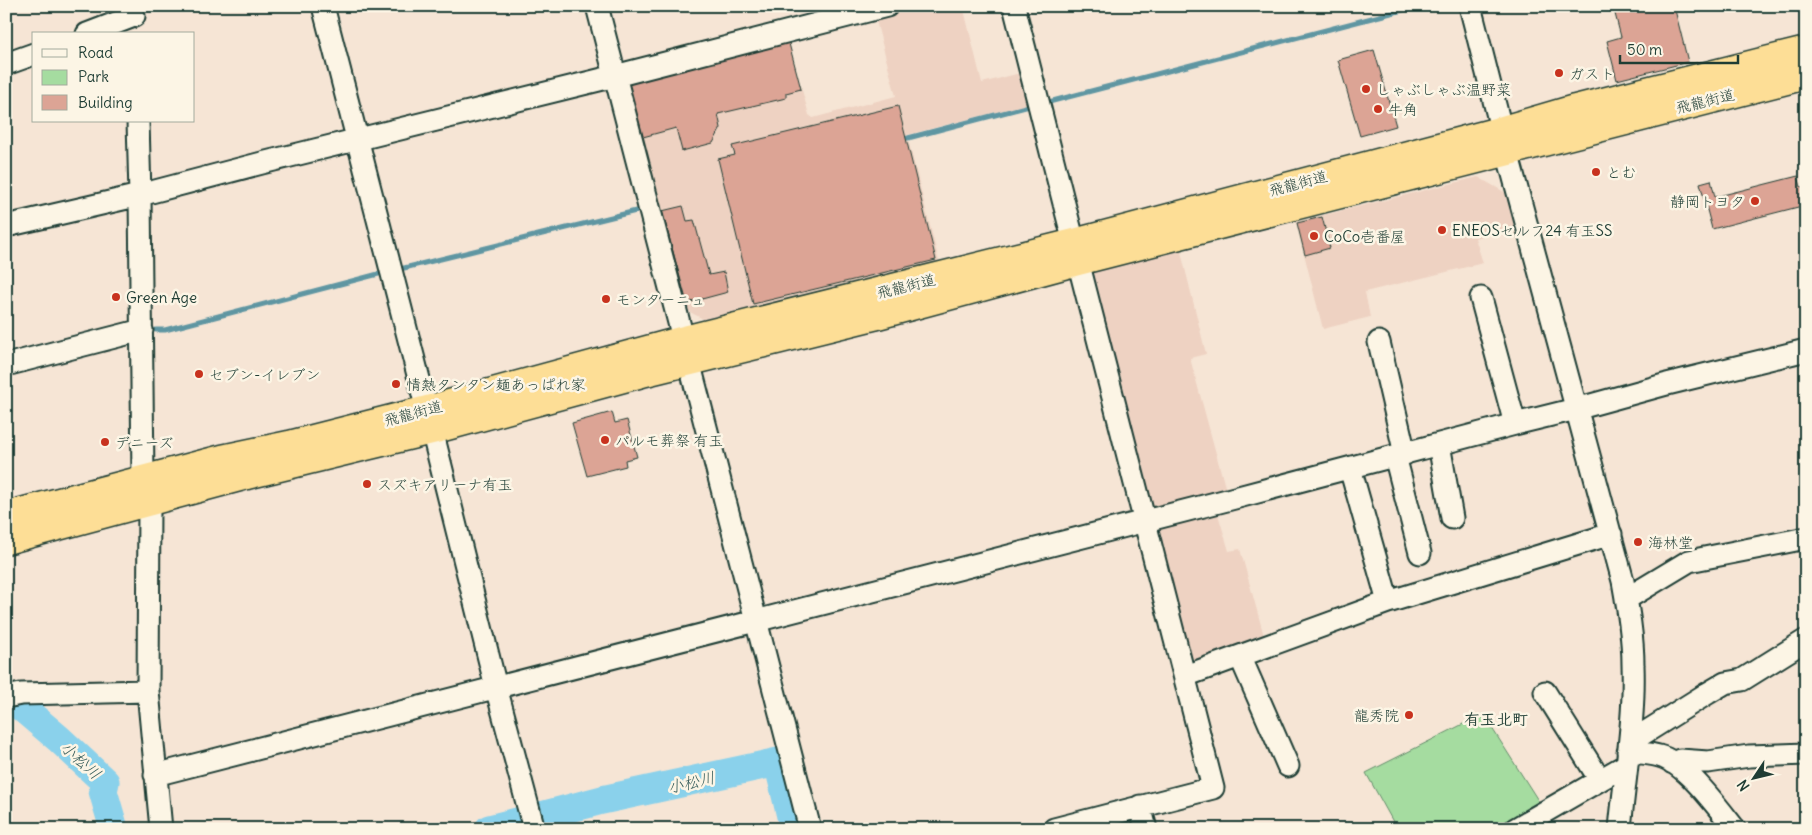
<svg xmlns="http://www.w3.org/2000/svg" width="1812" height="835" font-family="Delius,'Klee One',sans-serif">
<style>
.built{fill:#eed2c2}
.green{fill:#a5dca0;stroke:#628c6a}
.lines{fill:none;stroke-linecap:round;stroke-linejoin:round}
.stream{stroke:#5f96a2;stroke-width:5}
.river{stroke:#8ad1eb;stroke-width:29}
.building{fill:#dca495;stroke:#1f3d34}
.minor-casing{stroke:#1f3d34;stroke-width:25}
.highway-casing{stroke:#1f3d34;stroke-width:31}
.minor{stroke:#fcf5e5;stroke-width:21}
.highway{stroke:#fdde96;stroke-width:28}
.poi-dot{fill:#c8321e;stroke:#fcf5e5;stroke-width:2}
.labels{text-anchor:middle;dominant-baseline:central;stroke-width:5;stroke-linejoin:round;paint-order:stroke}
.poi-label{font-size:15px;fill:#1f3d34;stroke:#fcf5e5;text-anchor:start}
.street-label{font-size:15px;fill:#1f3d34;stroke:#fcf5e5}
.neighbourhood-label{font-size:16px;font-weight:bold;fill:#1f3d34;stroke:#fcf5e5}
.water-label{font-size:16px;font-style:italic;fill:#345b59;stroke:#fcf5e5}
</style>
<rect width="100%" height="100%" fill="#f6e5d5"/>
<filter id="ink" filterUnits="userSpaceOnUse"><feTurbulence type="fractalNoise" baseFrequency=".02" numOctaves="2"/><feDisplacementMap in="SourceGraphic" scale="10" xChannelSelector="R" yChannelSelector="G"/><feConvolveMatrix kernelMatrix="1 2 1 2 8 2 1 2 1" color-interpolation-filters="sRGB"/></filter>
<g filter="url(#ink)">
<path class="built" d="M914 6H963L982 83 1024 72 1032 103 907 135 939 261 709 322 686 310 627 82 787 36 809 115 813 118 896 96 875 17Z
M1478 177 1506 193 1515 227 1475 238 1483 263 1365 292 1370 317 1323 329 1296 222Z
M1180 248 1206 354 1190 358 1227 494 1149 514 1087 271Z
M1217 511 1229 551 1240 549 1264 636 1189 666 1151 527Z"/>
<path class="green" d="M1483 714 1541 805 1500 829H1397L1366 773Z"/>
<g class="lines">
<path class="stream" d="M1045 103 1418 6
M908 138 1033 105
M396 270 636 211
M156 330H165L386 272"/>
<path class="river" d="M20 706 59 739 105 782 103 791 114 829
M537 817 602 800 778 762 794 829
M489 829 525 820"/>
</g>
<path class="building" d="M1613 6H1674L1688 62 1617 80 1607 41 1621 37Z
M787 36 801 89 786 93V98L718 114 721 128 713 143 682 151 676 128 643 137 627 79Z
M1374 50 1396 126 1360 136 1338 60Z
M898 106 936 260 753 304 718 159 735 155 732 146Z
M1798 176 1801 187 1806 186V205L1712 229 1700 183 1711 180 1715 197Z
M683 206 687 221 694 220 709 275 724 272 728 292 687 303 662 211Z
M1322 217 1330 248 1305 255 1297 223Z
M612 412 615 423 627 420 637 457 625 460 626 466 587 476 572 423Z"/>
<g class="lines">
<g class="minor-casing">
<path id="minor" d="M323 6 427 410
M597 6 810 829
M1014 6 1074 243
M1470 6 1507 152 1623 581C1628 609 1633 637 1633 665 1635 719 1625 774 1620 829
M87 34 134 16
M6 64 34 54
M138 121 140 195 143 479 149 503 148 691 161 829
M6 226 140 195 262 163 615 76 887 6
M1481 298 1515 424
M1379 342 1405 454
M6 365 142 330
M432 430 496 687 534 829
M1439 444 1452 518
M1395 456 1420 553
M1350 468 1388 602
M1626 599 1689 561 1806 538
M1240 656 1288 766
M1185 676 1388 602 1611 534
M1545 692 1600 780
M6 697 21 694 148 691
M1630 742 1708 693 1725 683 1742 680 1806 640
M1628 752C1638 753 1650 753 1659 756 1686 763 1718 808 1735 829
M1673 763 1680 760 1708 762 1749 756 1806 754
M155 775 1227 500 1515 424 1576 409 1667 384 1806 350
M1140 806 1146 829
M1054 829 1213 788 1078 261
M1515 829 1626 765"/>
</g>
<g class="highway-casing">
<path id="highway" d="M6 516 222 459 289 445 427 410 684 340 1074 243 1503 130 1575 109 1806 51
M6 540 247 475 432 430 642 373 874 316 1078 261 1806 75"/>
</g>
<use href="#minor" class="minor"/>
<use href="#highway" class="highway"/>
</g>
</g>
<g class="poi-dot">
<circle cx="1559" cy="73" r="5"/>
<circle cx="1366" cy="89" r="5"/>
<circle cx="1378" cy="109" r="5"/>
<circle cx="1596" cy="172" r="5"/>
<circle cx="1755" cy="201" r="5"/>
<circle cx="1442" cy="230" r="5"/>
<circle cx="1314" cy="236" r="5"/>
<circle cx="116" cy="297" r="5"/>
<circle cx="606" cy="299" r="5"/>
<circle cx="199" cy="374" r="5"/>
<circle cx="396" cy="384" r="5"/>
<circle cx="605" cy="440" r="5"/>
<circle cx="105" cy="442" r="5"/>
<circle cx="367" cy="484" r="5"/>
<circle cx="1638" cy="542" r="5"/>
<circle cx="1409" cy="715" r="5"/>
</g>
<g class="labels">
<g class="poi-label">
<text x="1569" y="73">ガスト</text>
<text x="1376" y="89">しゃぶしゃぶ温野菜</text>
<text x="1388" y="109">牛角</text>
<text x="1606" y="172">とむ</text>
<text x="1745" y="201" text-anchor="end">静岡トヨタ</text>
<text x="1452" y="230">ENEOSセルフ24 有玉SS</text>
<text x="1324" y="236">CoCo壱番屋</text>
<text x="126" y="297">Green Age</text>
<text x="616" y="299">モンターニュ</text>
<text x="209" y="374">セブン-イレブン</text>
<text x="406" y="384">情熱タンタン麺あっぱれ家</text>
<text x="615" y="440">パルモ葬祭 有玉</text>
<text x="115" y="442">デニーズ</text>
<text x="377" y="484">スズキアリーナ有玉</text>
<text x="1648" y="542">海林堂</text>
<text x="1399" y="715" text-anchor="end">龍秀院</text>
</g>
<g class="street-label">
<text transform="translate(1705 101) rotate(-14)">飛龍街道</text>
<text transform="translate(1298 183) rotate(-15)">飛龍街道</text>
<text transform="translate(906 286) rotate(-14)">飛龍街道</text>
<text transform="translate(413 413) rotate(-15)">飛龍街道</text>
</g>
<g class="neighbourhood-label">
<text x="1496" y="719">有玉北町</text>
</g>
<g class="water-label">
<text transform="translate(81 760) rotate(42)">小松川</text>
<text transform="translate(691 782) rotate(-13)">小松川</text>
</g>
</g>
<rect width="1812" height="835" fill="none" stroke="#fcf5e5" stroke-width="25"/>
<rect x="12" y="12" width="1787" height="810" fill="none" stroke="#1f3d34" stroke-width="2" filter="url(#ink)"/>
<rect x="32" y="32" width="162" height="90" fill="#fcf5e5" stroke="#a4ab9e"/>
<rect x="42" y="49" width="25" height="8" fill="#fcf5e5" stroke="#a4ab9e"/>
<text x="78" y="58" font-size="15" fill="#1f3d34">Road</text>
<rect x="42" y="70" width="25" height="15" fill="#a5dca0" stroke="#a4ab9e"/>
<text x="78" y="82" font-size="15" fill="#1f3d34">Park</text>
<rect x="42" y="95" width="25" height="15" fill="#dca495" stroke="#a4ab9e"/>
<text x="78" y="108" font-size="15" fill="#1f3d34">Building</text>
<g transform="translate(1754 778) rotate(235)" stroke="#fcf5e5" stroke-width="4" paint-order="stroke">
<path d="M0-4L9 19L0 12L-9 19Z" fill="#1f3d34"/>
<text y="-8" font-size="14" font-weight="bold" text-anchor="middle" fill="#1f3d34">N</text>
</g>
<path d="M1620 55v8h118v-8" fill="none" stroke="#1f3d34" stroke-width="2.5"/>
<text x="1627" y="55" font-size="15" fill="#1f3d34" stroke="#fcf5e5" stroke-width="4" paint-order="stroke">50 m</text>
</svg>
